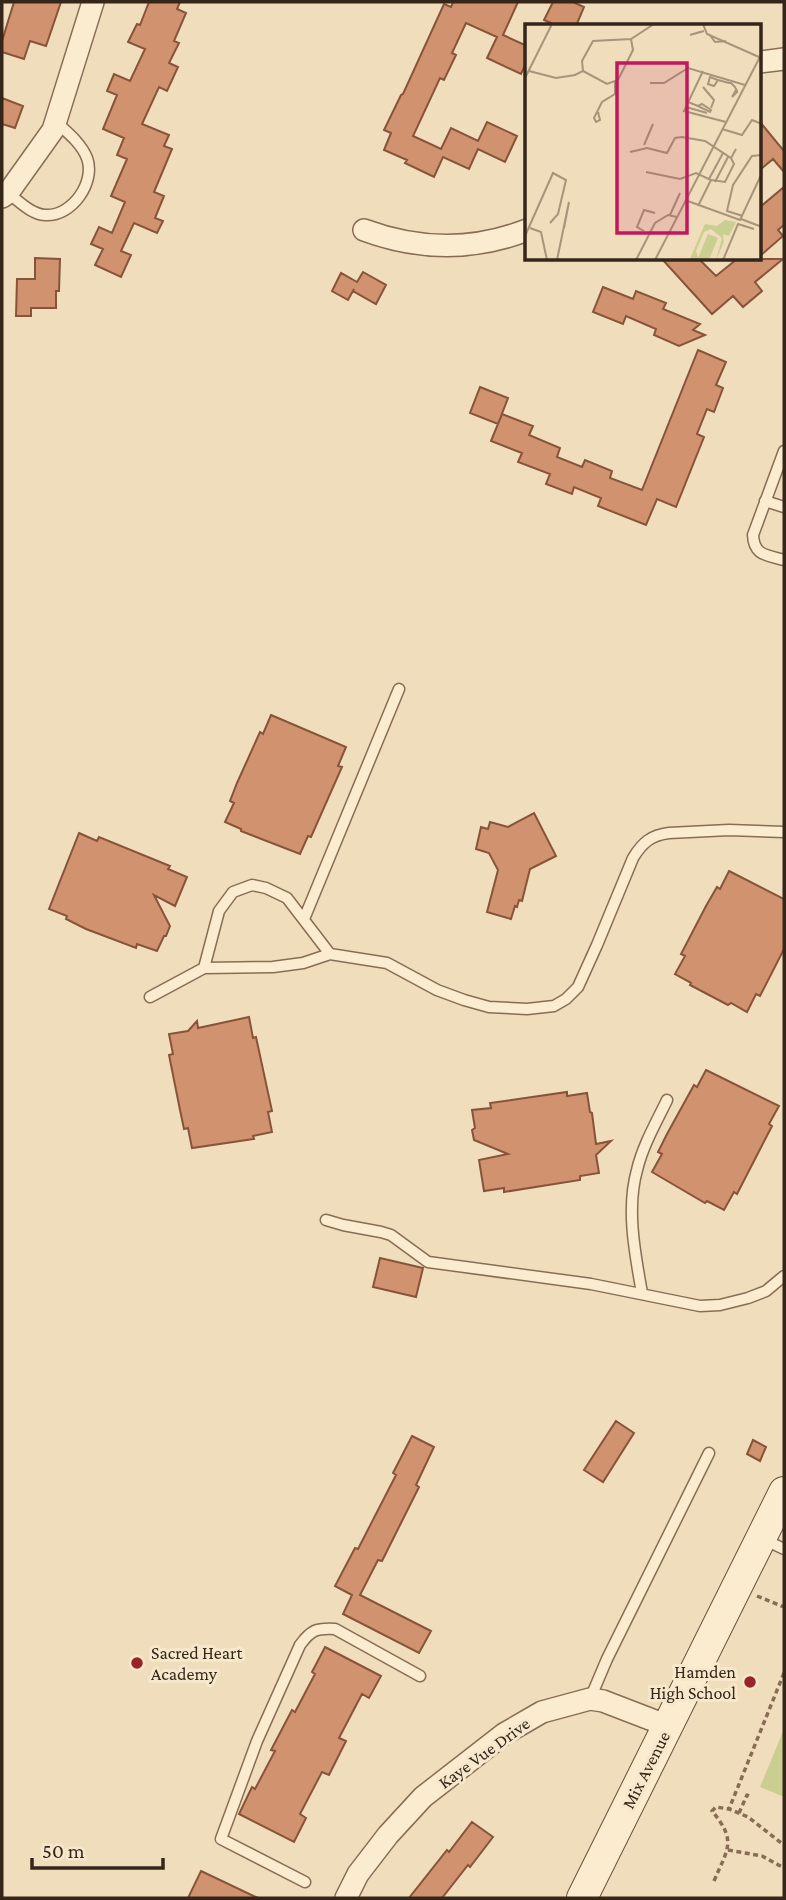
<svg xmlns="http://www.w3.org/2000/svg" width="786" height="1900" font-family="'Crimson Pro',serif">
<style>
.green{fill:#cace90}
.building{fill:#d0926f;stroke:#885439;stroke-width:2}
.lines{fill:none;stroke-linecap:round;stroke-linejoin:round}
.lane-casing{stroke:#886d55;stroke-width:13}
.street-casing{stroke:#886d55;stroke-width:24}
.secondary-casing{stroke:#6a4e38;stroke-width:32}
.path{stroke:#886d55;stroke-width:3.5;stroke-dasharray:5 3.5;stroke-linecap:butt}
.lane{stroke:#fbebcf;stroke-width:10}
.street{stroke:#fbebcf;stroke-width:21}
.secondary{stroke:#fbebcf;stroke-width:30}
.poi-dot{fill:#9a2229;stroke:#f7e8cc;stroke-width:2.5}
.labels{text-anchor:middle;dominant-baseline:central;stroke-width:6;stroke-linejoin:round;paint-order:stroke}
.poi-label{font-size:18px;fill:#36261a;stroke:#f7e8cc;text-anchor:start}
.street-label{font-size:18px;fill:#36261a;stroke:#f7e8cc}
.inset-road{fill:none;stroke:#a6947b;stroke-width:2}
.view{fill:#c2185b;fill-opacity:0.15;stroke:#c2185b;stroke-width:3.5}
.inset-edge{fill:none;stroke:#36261a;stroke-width:3.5}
</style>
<rect width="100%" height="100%" fill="#f0ddbc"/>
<path class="green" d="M784 1729V1797L760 1787Z"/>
<path class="building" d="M14 2H61L46 46 30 41 24 59 2 52V41Z
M149 2H180L177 9 186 13 174 41 179 43 169 63 178 67 167 91 159 87 142 124 169 135 164 146 172 149 154 192 164 196 155 218 163 221 157 233 134 223 121 251 131 255 121 277 95 265 103 249 91 244 99 227 112 233 125 202 111 196 127 159 117 155 124 138 103 129 117 95 107 91 114 74 130 81 145 49 128 42 137 24 140 25Z
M453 2H518L503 35 527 46V61L521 74 487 58 497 37 466 23 452 53 456 55 444 80 440 78 413 136 441 149 451 128 478 141 487 122 517 136 505 162 478 149 469 169 443 157 434 177 405 163 407 160 384 150 391 133 384 130 401 95 403 94 444 4 451 7Z
M553 2H573L584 7 576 26H558L544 20Z
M2 98 23 106 15 128 2 124Z
M760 122 784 151V172L773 159 760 170Z
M784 187V225L778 230 783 236 760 256V207Z
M35 258 60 259 59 291H56V308H31V316H16L17 279H35Z
M662 259H699L716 276 737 259H783L755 282 762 291 743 307 733 296 712 314Z
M363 272 386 285 376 304 353 291 354 289 348 300 332 291 341 273 357 282Z
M603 287 633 299 636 291 666 303 663 309 700 324 693 330 705 335 679 346 654 335 656 329 626 316 623 324 593 312Z
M698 350 726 362 716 385 723 388 714 412 707 409 697 434 704 437 676 507 657 499 646 525 598 506 601 498 574 487 572 494 546 484 550 474 518 462 522 453 491 441 502 414 533 426 529 435 560 448 557 457 582 467 585 460 612 471 610 478 642 490Z
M480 387 508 398 498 424 470 413Z
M271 715 346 747 338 766 342 767 311 837 308 836 300 854 241 831V829L225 822 234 803 230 801 237 783 260 732 263 734Z
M534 813 556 856 530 869 522 901 519 900 517 907 515 906 511 919 487 912 498 870 489 853 476 849 481 827 488 829 490 822 508 827Z
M79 833 97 841 99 837 170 866 168 869 187 877 175 906 154 895 170 926 166 936H164L157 951 137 944 136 948 86 929 66 919 67 916 49 909Z
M729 871 784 899V949L760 996 756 994 747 1012 731 1003 728 1005 690 985 691 983 675 974 685 956 681 954 706 906 717 887 720 889Z
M249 1017 253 1038 256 1037 272 1111 268 1112 272 1132 253 1136 254 1139 192 1148 188 1128 184 1129 180 1110 169 1055 173 1054 169 1034 188 1031 197 1021 198 1028Z
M706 1070 779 1106 769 1124 772 1126 737 1194 734 1192 724 1210 707 1201 705 1203 652 1172 662 1154 658 1152 667 1134 694 1085 697 1087Z
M567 1092V1096L587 1093 590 1112 592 1113 596 1144 611 1141 596 1155 599 1173 580 1176V1180L504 1192V1188L484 1191 479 1160 508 1154 474 1140 472 1130 475 1128 472 1110 491 1108 490 1103Z
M380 1258 423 1268 416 1297 373 1287Z
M616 1421 634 1433 603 1482 584 1470Z
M412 1436 434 1447 416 1485 419 1487 382 1561 378 1560 360 1595 431 1631 419 1653 343 1614 352 1595 335 1586 355 1548 358 1549 396 1475 393 1473Z
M753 1440 766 1447 760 1461 747 1454Z
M325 1647 381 1676 369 1698 362 1694 339 1738 346 1741 329 1775 322 1772 300 1814 306 1818 294 1842 239 1814 252 1787 255 1789 275 1751 271 1750 292 1710 295 1712 315 1674 312 1672Z
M472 1822 493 1837 470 1867 468 1865 442 1898H409L447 1850 449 1852Z
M201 1871 258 1898H188Z"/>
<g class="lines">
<g class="lane-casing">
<path id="lane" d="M8 193C20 202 31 214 45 215 72 217 96 182 87 158 81 143 67 132 55 121
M784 451 753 535C754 556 767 555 784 560
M765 501 784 507
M304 919 399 689
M204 968 219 911 233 892 252 885 266 888 287 898 330 954
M150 997 204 968 273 967 303 963 330 954 387 963 437 990 464 1000 489 1007 527 1009 554 1006 566 999 578 987 597 945 633 858C642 843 651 835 669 833L729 830 784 832
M326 1220 343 1225 381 1232 391 1235 428 1262 591 1284 700 1306 720 1305 748 1298 766 1291 784 1276
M642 1293C635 1254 626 1209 637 1170 643 1145 656 1123 667 1100
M763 1539 784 1549
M590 1699 607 1659 709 1453
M305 1882 221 1839 257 1741 300 1645C311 1630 316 1628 335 1629L420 1676"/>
</g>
<g class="street-casing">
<path id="street" d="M760 62 784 59
M2 197 8 193 53 130 93 2
M364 230C418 250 473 251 527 230
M346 1898 358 1874 388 1835 423 1797 504 1734 542 1712 590 1699 603 1701 668 1726"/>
</g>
<g class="secondary-casing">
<path id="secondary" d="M582 1898 784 1492"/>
</g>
<path class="path" d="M757 1596 784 1607
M784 1673 729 1809 748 1817 784 1845
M739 1813 747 1795 749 1796
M728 1850 762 1856 784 1868
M714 1881C728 1848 737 1841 712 1811L716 1807 729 1809"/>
<use href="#lane" class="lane"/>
<use href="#street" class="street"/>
<use href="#secondary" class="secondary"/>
</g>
<g class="poi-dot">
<circle cx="137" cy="1663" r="7"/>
<circle cx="750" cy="1682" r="7"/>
</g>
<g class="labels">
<g class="poi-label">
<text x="151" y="1653">Sacred Heart<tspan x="151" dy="21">Academy</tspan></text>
<text x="736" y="1672" text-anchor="end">Hamden<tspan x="736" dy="21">High School</tspan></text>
</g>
<g class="street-label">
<text transform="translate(484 1753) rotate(-36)">Kaye Vue Drive</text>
<text transform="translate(646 1770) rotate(-63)">Mix Avenue</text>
</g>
</g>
<g transform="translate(525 24)">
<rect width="236" height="236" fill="#f0ddbc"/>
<path d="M200 196 211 198 204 212 198 210 199 218 191 236 197 214 186 205 179 208 171 227 174 236 165 235 180 200 192 202ZM183 210 193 214 184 236H179L173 234Z" fill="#cace90"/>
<path class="inset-road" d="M178 0 182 10 234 33M175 8 165 11 179 7M184 10 190 18 201 17M4 47 31 54 50 51 58 47 57 37 68 17 106 15 129 0M58 47 82 60 93 56 108 26 106 15M178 47 159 87 201 98M0 54 27 0M193 56 189 62 183 60 185 53 193 56 204 59H206L210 63 212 67V68L207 73 211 66M125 59H139L163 44 220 61M178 63 189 76 186 84M163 78 173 82 185 88 186 86 177 80 173 82M161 83 182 89M73 88 75 96 71 98 69 94 77 78 90 70V57M197 105 217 111 227 96 237 100M119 121 128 100M105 128 122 124 142 129 150 114 157 113 180 117 206 134 211 125M121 148 155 155 171 149 186 156 173 182M184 155 198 129M186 156 200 158 209 140 206 134M190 158 203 133M160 176 215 196 237 149M145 191 155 169M218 192 202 187 208 161 227 132 237 131M216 195 237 203M5 204 16 208 22 236M119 207 112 203 119 186 130 189M0 212 28 149 41 156 33 190 25 199M32 236 44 178 39 204M111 236 130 199 143 191 152 193M130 236 237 29M198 236 213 200 229 205"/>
<path class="view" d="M92 39H162V209H92Z"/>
<rect width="236" height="236" class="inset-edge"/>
</g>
<rect width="786" height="1900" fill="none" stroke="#36261a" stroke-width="7"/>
<path d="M32 1858v10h131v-10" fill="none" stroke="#36261a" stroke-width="3.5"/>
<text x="42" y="1858" font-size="21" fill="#36261a" stroke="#f7e8cc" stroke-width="5" paint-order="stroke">50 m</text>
</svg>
